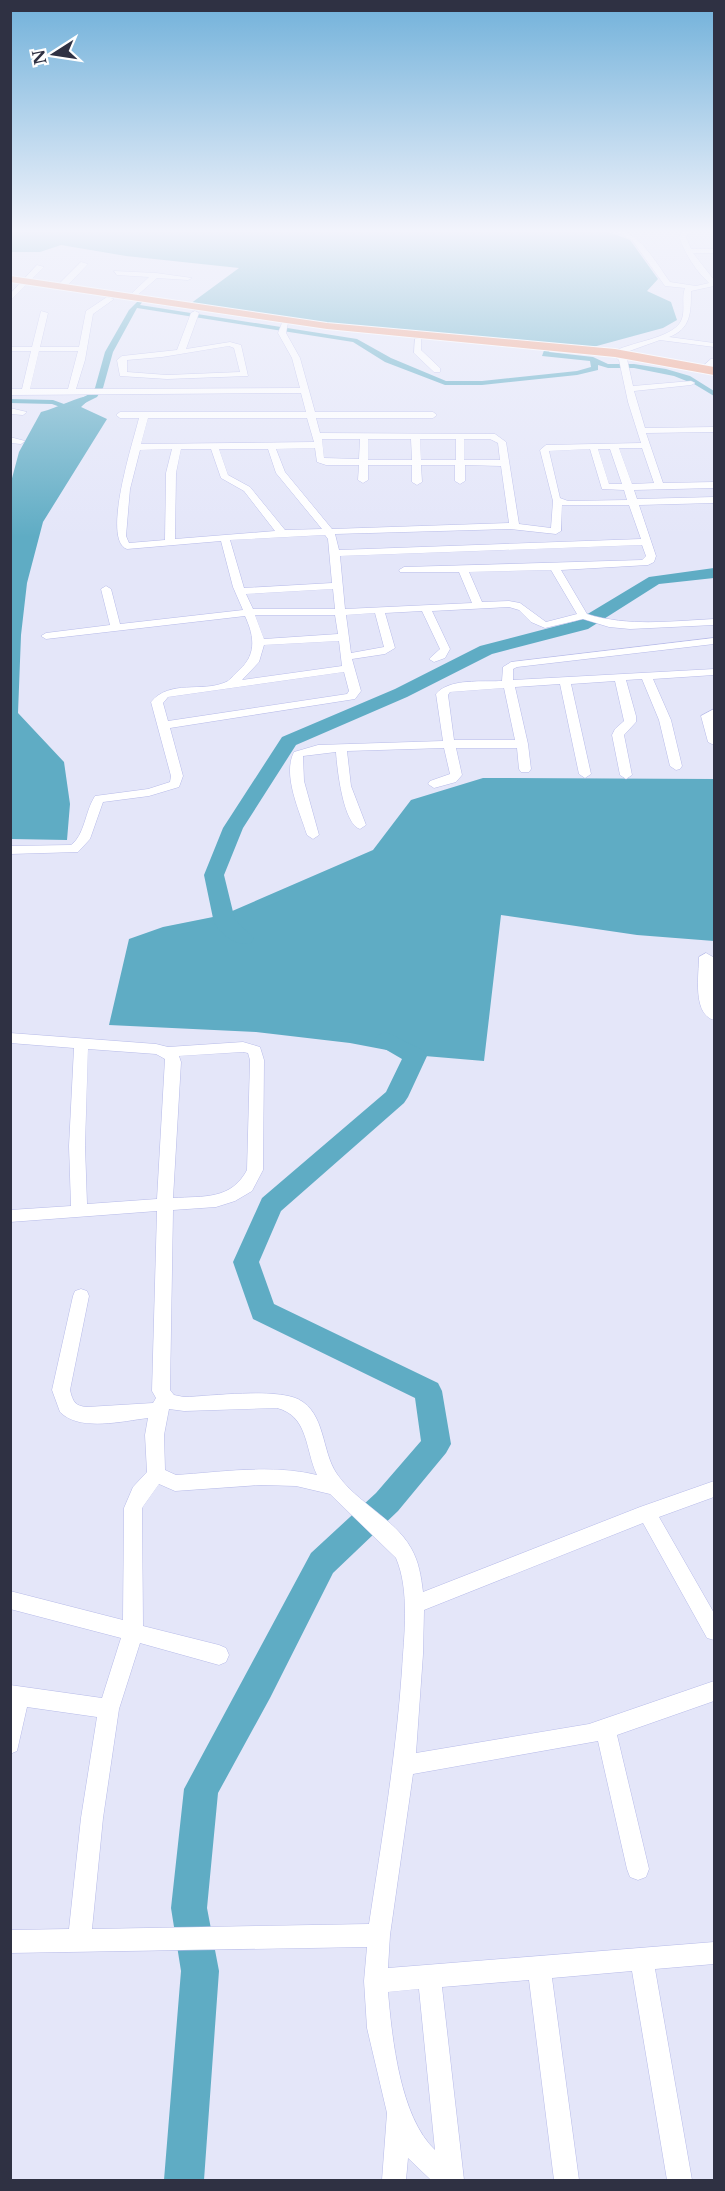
<svg xmlns="http://www.w3.org/2000/svg" width="725" height="2191" font-family="'Libre Baskerville',serif">
<style>
.water{fill:#5facc4}
.lines{fill:none;stroke-linecap:round;stroke-linejoin:round}
.canal{fill:#5facc4;fill-rule:evenodd}
.river{fill:#5facc4;fill-rule:evenodd}
.street-casing{stroke:#b7bbe9;stroke-width:1}
.primary-casing{stroke:#fff;stroke-width:2}
.street{fill:#fff;fill-rule:evenodd}
.primary{fill:#f2a385;fill-rule:evenodd}
</style>
<rect width="100%" height="100%" fill="#e4e6f9"/>
<path class="water" d="M10 230H603L630 240 658 279 647 291 671 302 677 320 663 328 593 347 386 331 190 304 239 268 126 256 61 245 40 252H11Z
M94 395 81 407 107 419 43 522 27 583 21 635 18 713 64 762 70 804 67 840 11 839V482L19 452 41 412C60 407 75 397 94 395Z
M483 778 714 779V941L637 935 501 915 484 1061 413 1055 350 1043 256 1032 109 1025 129 939 163 927 223 915 373 850 411 800Z"/>
<g class="lines">
<path class="canal" d="M140 299 143 301 140 305 357 339 391 358 446 381H482L577 371 591 367 590 361 542 356 547 342 560 338 564 340 553 345 549 352 593 357 608 364H634L666 369 690 376 714 391V396L694 384 674 376 634 368H608L598 365V370L577 375 482 385H445L385 362 353 342 137 308 113 352 103 388 97 397 77 407 63 408 52 404 10 403V399L53 400 64 404 73 403 91 393 95 388 105 352 129 310Z"/>
<path class="river" d="M714 568V578L659 584 588 629 492 654 407 697 296 745 243 828 224 875 235 920 254 938 251 943C236 947 222 935 214 923L204 875 223 828 282 737 395 689 480 646 576 621 649 577Z
M386 1032 423 1050 427 1056 408 1097 404 1103 281 1211 259 1262 274 1304 438 1383 442 1391 451 1444 446 1453 398 1511 333 1573 270 1698 218 1793 207 1908 219 1971 204 2180H164L181 1971 171 1908 184 1789 311 1553 376 1493 421 1441 415 1398 253 1319 233 1262 262 1198 386 1092 402 1059 378 1045 374 1040 378 1035Z"/>
<g class="street-casing">
<path id="street" d="M612 230C640 230 655 262 670 282L696 286 709 283C695 270 686 255 679 237L684 230H691L686 237 691 249H714V253H693L714 280V286L691 291C691 312 691 329 669 337L714 343V347L660 340 621 354 627 359 633 386 691 381 695 383 691 385 634 391 645 428 714 427V432L646 433 663 483 714 482V488L634 490 637 499 714 497V503L639 505 656 556 654 562 648 565 561 570 587 614C629 627 671 621 714 619V625L630 629 609 627 583 619 545 628 531 622 519 610 509 607 432 611 450 649 445 658 434 662 429 659 440 649 422 611 385 613 395 648 385 654 352 659 361 691 355 699 170 728 183 776 179 787 149 796 103 802 90 839 78 852 10 854V846L71 845C85 835 85 811 95 796L148 789 170 782 171 776 151 702C170 679 202 693 226 682 229 681 233 676 236 673 257 656 255 638 245 616L46 639 41 636 46 633 110 625 101 589 106 586 111 589 120 624 243 610 233 587 221 541 127 549C101 540 134 439 139 418H120L116 415 120 412H306L301 393 10 395V389H22L31 351H10V347H32L41 311 48 313 40 347H79L86 311 107 297 114 299 93 314 85 360 76 389 300 388 292 358 278 333 282 323H288L286 333 300 358 315 412H433L437 415 433 418H316L320 433 495 434 506 442 519 524 551 528 553 501 540 450 546 445 641 443 628 402 619 360 611 353C628 342 672 339 681 321 686 311 681 298 685 288L665 286 632 240ZM39 351H78L68 389H30ZM148 418H307L314 442 141 444ZM322 439H360L359 459 324 458ZM368 439H411L412 460H368ZM420 439H456V460H421ZM464 439H490L498 443 500 460H464ZM315 448 317 462 326 465H359L358 480 363 483 368 480V465H412V482L417 485 422 482 421 465H455V481L460 484 465 481V465L501 466 509 523 332 529 285 472 276 449ZM619 448H642L654 483 632 484ZM172 449 166 473 165 540 129 543 126 536 130 489 140 450ZM181 449H211L221 478 244 491 275 531 175 539 176 473ZM219 449H268L276 473 322 529 285 530 250 487 228 475ZM590 449 602 489 624 490 627 500 568 501 560 498 549 451ZM598 449H610L622 484H609ZM562 505H629L641 539 339 550 335 534 510 529 556 534 561 531ZM325 535 328 539 332 583 244 588 230 540ZM642 545 646 556 642 560 404 567 399 570 400 572H459L472 603 345 609 340 556ZM551 570 577 614 546 622 520 603 509 601 482 602 469 572ZM333 589 335 609H253L246 594ZM375 613 384 647 351 653 346 615ZM255 615H335L338 634 264 639ZM339 641 342 666 242 680 259 662 264 645ZM344 672 349 691 347 694 168 721 163 703 168 697Z
M81 262 88 264 65 288H59V284Z
M37 265 44 267 10 301V294Z
M114 271 156 273 192 278 188 280 157 278 133 299 130 295 149 277 117 275Z
M195 311 199 313 186 349 230 342 241 345 248 376 167 379 120 376 117 360 122 356 177 350 191 313ZM229 346 234 348 240 372 167 375 127 372V360L162 357Z
M415 339H421V350L440 368V372H434L414 353Z
M711 359H714V365L709 370H703V366Z
M10 408 27 412 23 415 10 414Z
M10 437 25 441 21 444 10 443Z
M714 638V644L517 667 513 669V680L714 669V675L653 679 671 720 682 766 680 769 676 770 670 766 659 720 642 679 626 680 636 716V722L624 735 632 775 626 779 620 775 612 735 615 729 624 721 615 681 571 684 591 774 585 778 579 774 560 684 515 687 528 744 531 769 529 772H521L519 769 517 748H456L462 775 456 782 434 788 428 784 430 781 450 774 444 748 347 751 351 786 366 825 360 829C343 824 337 768 336 752L303 756 304 781 319 835 313 839 307 835C300 812 282 775 294 752L318 745 443 741 436 694C449 678 483 682 502 681L503 667 511 662ZM504 688 515 740H454L448 695 450 692Z
M714 709V745L708 742 701 716Z
M706 953 713 957 714 1020C692 1014 699 974 699 957Z
M10 1033 156 1044 168 1047 243 1042 260 1047 264 1060 263 1170 252 1191 235 1201 216 1207 173 1210 170 1390 174 1395 184 1397C213 1396 273 1388 298 1399 326 1413 321 1451 337 1474 356 1502 395 1519 411 1548 419 1562 421 1576 423 1592L640 1507 714 1481V1497L659 1517 714 1613V1640L707 1638 643 1523 424 1610 423 1654 416 1753 589 1724 714 1681V1701L617 1735 649 1869 646 1877 638 1880 630 1877 627 1869 598 1741 413 1774 390 1935 388 1968 714 1942V1964L655 1969 692 2180H667L632 1971 552 1978 579 2180H554L529 1980 442 1987 464 2180H431L408 2158 406 2180H382L387 2113 367 2028 364 1981 367 1947 10 1953V1930L69 1929 81 1818 97 1717 27 1707 17 1751 10 1754V1685L102 1698 121 1638 10 1609V1591L123 1620 124 1508 133 1487 147 1472 145 1435 148 1418C123 1421 80 1432 60 1412L52 1390 73 1296 75 1291 81 1289 87 1291 89 1296 70 1390C73 1402 75 1406 87 1407L153 1403 156 1398 152 1391 157 1211 10 1222V1210L71 1206 69 1146 74 1048 10 1043ZM88 1049 156 1054 165 1059 157 1199 87 1204 85 1146ZM243 1052 248 1053 250 1060 247 1170C231 1200 204 1196 173 1198L181 1062 179 1056ZM277 1408C309 1416 305 1450 317 1475 271 1464 223 1472 176 1475L165 1470 164 1435 169 1409 184 1411ZM159 1484 175 1491 261 1485 296 1486 330 1494 396 1558C410 1591 404 1635 402 1670 396 1756 382 1839 369 1924L92 1929 103 1818 119 1709 140 1643 219 1665 226 1662 229 1655 226 1648 219 1645 143 1626 142 1508ZM419 1989 435 2150C400 2117 392 2038 388 1992Z"/>
</g>
<g class="primary-casing">
<path id="primary" d="M10 276 327 323 615 349 714 367V375L615 357 327 329 10 282Z"/>
</g>
<use href="#street" class="street"/>
<use href="#primary" class="primary"/>
</g>
<linearGradient id="sky" x2="0" y2="1"><stop stop-color="#71b1da"/><stop offset="0.43" stop-color="#f3f4fc"/><stop offset="1" stop-color="#f3f4fc" stop-opacity="0"/></linearGradient>
<rect width="725" height="537" fill="url(#sky)"/>
<rect width="725" height="2191" fill="none" stroke="#2f3143" stroke-width="24"/>
<g transform="translate(54 54) rotate(258)" stroke="#ffffff" stroke-width="4.5" paint-order="stroke">
<path d="M0-4.5L10 22L0 15L-10 22Z" fill="#2f3143"/>
<text y="-9" font-size="16" font-weight="bold" text-anchor="middle" fill="#2f3143">N</text>
</g>
</svg>
